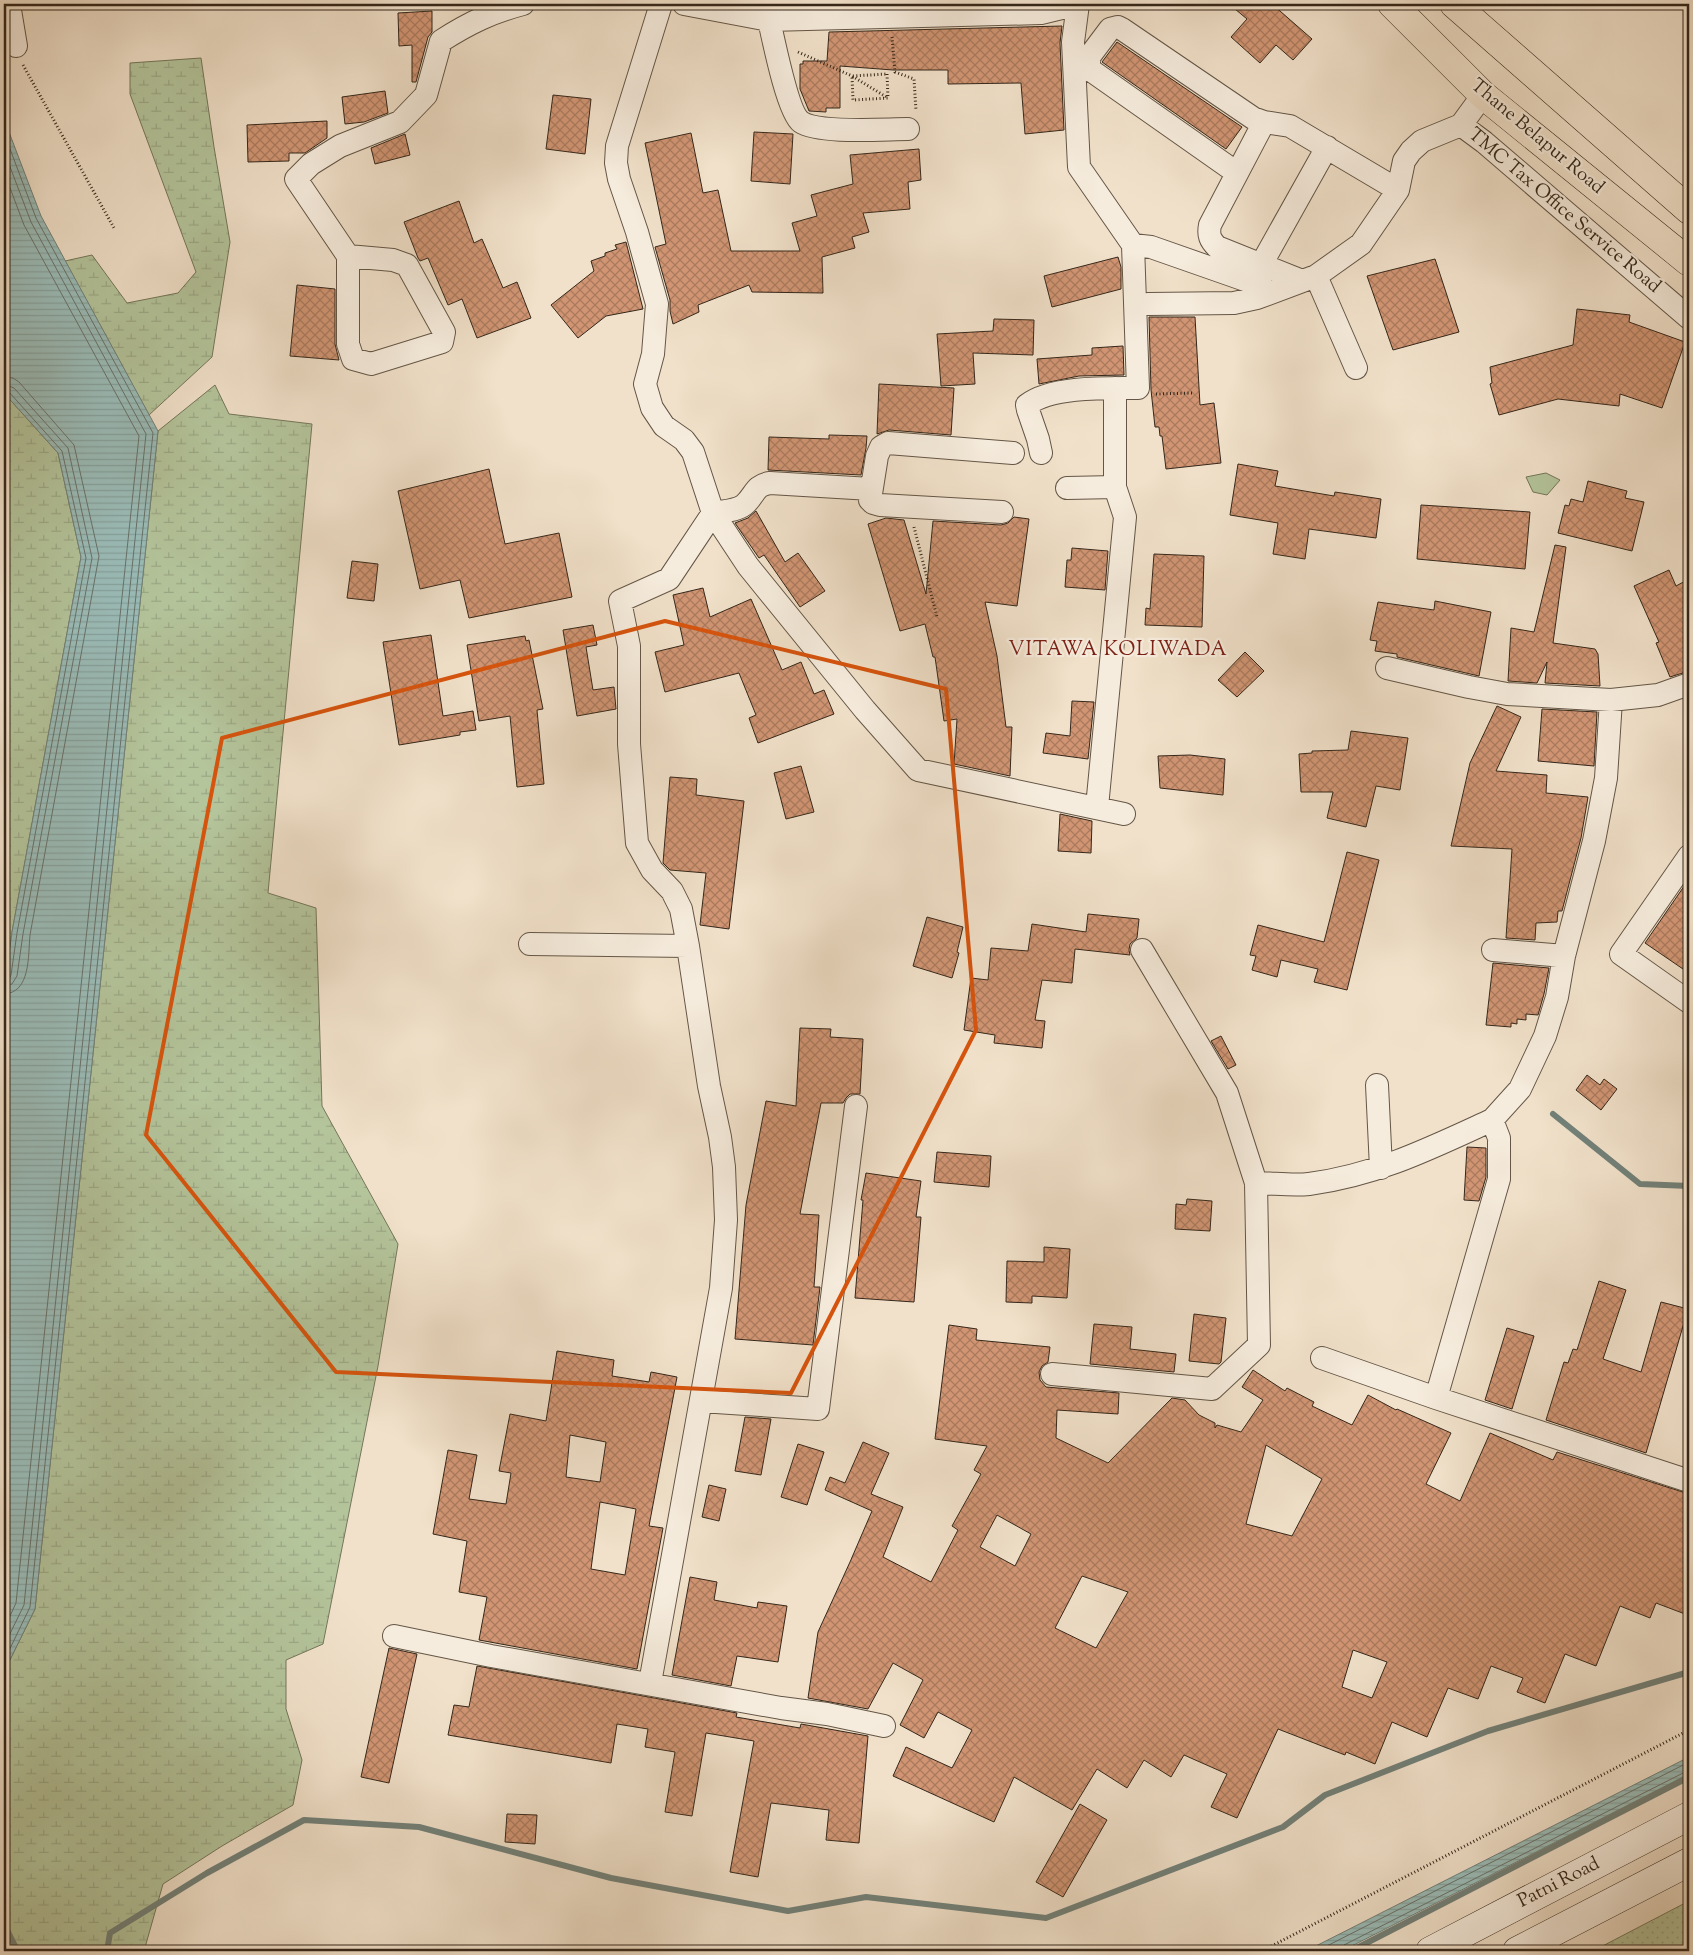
<svg xmlns="http://www.w3.org/2000/svg" width="1693" height="1955" font-family="'Sorts Mill Goudy',serif">
<style>
.grass{fill:#b4c49b;stroke:#74765a}
.wetland{fill:url(#wetland-marsh);stroke:#74765a}
.park{fill:url(#park-dots);stroke:#74765a}
.water{fill:url(#water-rules);stroke:#728179}
.lines{fill:none;stroke-linecap:round;stroke-linejoin:round}
.shore{stroke:#68726a;stroke-width:1}
.stream{stroke:#728179;stroke-width:6}
.building{fill:url(#building-cross-hatch);stroke:#35271a;fill-rule:evenodd}
.minor-casing{stroke:#645646;stroke-width:24}
.secondary-casing{stroke:#35271a;stroke-width:29}
.primary-casing{stroke:#35271a;stroke-width:29}
.path{stroke:#35271a;stroke-width:3;stroke-dasharray:1 2.5;stroke-linecap:butt}
.minor{stroke:#f6ecdd;stroke-width:22}
.secondary{stroke:#f6ecdd;stroke-width:28}
.primary{stroke:#f1e1ca;stroke-width:28}
.marked{fill:none;stroke:#d6540d;stroke-width:4;stroke-linejoin:round}
.labels{text-anchor:middle;dominant-baseline:central;stroke-width:4.5;stroke-linejoin:round;paint-order:stroke}
.street-label{font-size:19px;fill:#35271a;stroke:#f6ecdd}
.neighbourhood-label{font-size:20px;letter-spacing:1px;fill:#7a1f14;stroke:#f6ecdd}
</style>
<defs>
<pattern id="wetland-marsh" width="20" height="14" patternUnits="userSpaceOnUse" patternTransform="scale(1.25)"><rect width="20" height="14" fill="#b4c49b"/><path d="M1 5h8M5 5V1M11 12h8M15 12V8" fill="none" stroke="#9ba885"/></pattern>
<pattern id="park-dots" width="8" height="8" patternUnits="userSpaceOnUse" patternTransform="scale(1.25)"><rect width="8" height="8" fill="#b4c49b"/><path d="M2 2h.1M6 6h.1" fill="none" stroke="#9ba885" stroke-width="1.8" stroke-linecap="round"/></pattern>
<pattern id="water-rules" width="6" height="5" patternUnits="userSpaceOnUse" patternTransform="scale(1.25)"><rect width="6" height="5" fill="#9bbdb9"/><path d="M0 2.5h6" fill="none" stroke="#86a29e"/></pattern>
<pattern id="building-cross-hatch" width="8" height="8" patternUnits="userSpaceOnUse" patternTransform="scale(1.25)"><rect width="8" height="8" fill="#d19573"/><path d="M0 0l8 8M0 8l8-8" fill="none" stroke="#aa7a5e"/></pattern>
</defs>
<rect width="100%" height="100%" fill="#f1e1ca"/>
<filter id="stains"><feTurbulence type="fractalNoise" baseFrequency=".004" numOctaves="4"/><feColorMatrix values="0 0 0 0 .2 0 0 0 0 .09 0 0 0 0 .02 0 0 0 .5 -.17"/></filter>
<radialGradient id="worn" r=".72"><stop offset=".6" stop-color="#630" stop-opacity="0"/><stop offset="1" stop-color="#630" stop-opacity=".3"/></radialGradient>
<path class="grass" d="M1546 473 1560 480 1547 495 1533 492 1526 477Z"/>
<path class="wetland" d="M201 58 214 147 230 242 212 357 149 415 65 261 92 255 127 303 178 293 196 272 130 94V63Z
M215 385 229 414 312 424 268 893 316 908 322 1106 398 1244 378 1366 323 1644 286 1660V1709L302 1760 293 1805 222 1846 163 1884 144 1951H4V1672L35 1609 158 431Z
M4 393 58 453 81 557 12 932 4 993Z"/>
<path class="park" d="M1689 1901V1951H1593Z"/>
<path class="water" d="M4 119 41 216 158 431 35 1609 4 1672V993L12 932 81 557 58 453 4 393Z
M1689 1757V1774L1342 1951H1306Z"/>
<g class="lines">
<path class="shore" d="M4 133 36 218 153 433 30 1607 4 1661
M4 151 31 222 146 434 24 1605 4 1646
M4 172 24 225 139 436 16 1603 4 1629
M4 377 13 378 19 382 74 445 99 556 30 935C28 955 31 993 4 994
M4 384 14 388 68 448 92 558 23 934 17 976 12 984 4 986
M4 390 9 392 62 451 86 558 17 933 11 975 9 979 4 980
M1317 1951 1689 1762
M1341 1951 1344 1945 1689 1770"/>
<path class="stream" d="M1553 1114 1640 1184 1689 1186
M4 1924 15 1946V1951
M107 1951 110 1933 207 1873 304 1820 419 1827 611 1878 788 1911 866 1897 1046 1918 1283 1827 1325 1795 1488 1731 1689 1672
M1351 1951 1689 1777"/>
</g>
<path class="building" d="M1229 4H1272L1312 39 1293 60 1276 45 1260 63 1231 37 1247 19Z
M432 11V32L428 37 416 82H412V45L399 46 398 13Z
M1062 26 1060 43 1064 130 1025 134 1021 83 948 84V70H893L840 66V108H826V112L809 111 800 89V64H803V61H827L829 32Z
M1117 42 1242 127 1226 149 1102 62Z
M385 91 388 113 364 122 345 124 342 97Z
M553 95 591 99 585 154 546 149Z
M327 121V138L305 153H289V161L248 162 247 125Z
M754 132 793 134 790 184 751 181Z
M691 133 703 193 718 190 731 251H800L792 223 817 216 811 195 853 184 850 155 919 149 921 180 908 182 910 209 863 213 869 232 852 237 855 248 822 257 823 293 752 292 749 285 698 305 699 312 673 324 670 311V300L655 247 666 244 645 143Z
M405 134 410 155 375 164 371 148Z
M459 201 474 243 482 239 503 288 517 282 531 318 477 338 462 299 448 305 428 258 420 261 418 258 404 222Z
M626 242 643 309 606 316 578 338 551 305 594 271 591 261 605 256V253L617 249 615 245Z
M1118 257 1121 267V289L1052 307 1044 276Z
M1435 259 1459 332 1393 350 1367 276Z
M297 285 335 289V344L339 360 290 356Z
M1577 309 1630 315 1629 322 1685 342 1662 408 1620 394 1619 406 1558 399 1499 415 1490 384 1492 383 1490 367 1573 345Z
M1149 317H1195L1200 405 1214 403 1221 463 1166 469 1162 436H1160L1159 427H1155L1151 390Z
M994 319 1034 320 1033 355 973 353 975 384 941 386 937 334 993 331Z
M1123 346 1124 375 1079 376 1039 384 1037 359 1092 355V348Z
M879 384 954 388 951 435 889 430 877 434Z
M829 435 867 436 866 448 861 475 768 470 769 437 829 439Z
M1238 464 1278 471 1275 486 1334 496 1335 492 1381 499 1376 538 1309 529 1305 559 1273 554 1278 523 1230 515Z
M489 469 505 544 559 533 572 597 469 618 460 580 420 589 398 491Z
M1588 481 1627 491 1625 498 1644 502 1632 551 1558 533 1565 505 1569 506 1571 499 1583 502Z
M1421 505 1530 512 1525 569 1417 559Z
M756 511 785 562 798 553 825 591 800 607 764 555 759 558 735 523 748 518Z
M1014 517 1029 519 1017 606 985 602 997 656 1006 727H1012L1010 776 954 764 957 719 944 721 935 657H933L925 624 900 631 868 524 886 518 904 520 926 594 933 521 1001 525 1008 523Z
M1555 545 1566 547 1553 643 1595 649 1598 654 1600 686 1545 683 1547 662 1537 683 1508 681 1511 628 1534 632Z
M1072 548 1108 551 1105 590 1065 587 1067 560H1071Z
M1154 554 1204 556 1202 627 1145 625 1146 608 1150 609Z
M352 561 378 564 374 601 347 598Z
M1669 570 1676 586 1689 579V671L1670 677 1656 643 1659 642 1634 586Z
M703 588 710 617 751 599 782 670 801 662 814 694 824 690 834 714 758 743 749 718 756 715 739 673 665 692 655 652 684 645 673 595Z
M1435 601 1491 612 1479 676 1397 657V654L1375 651 1377 641 1370 640 1378 602 1434 610Z
M593 625 597 645 586 647 593 690 614 687 616 709 577 716 563 630Z
M431 635 443 716 473 711 476 730 460 732V735L399 745 383 642Z
M525 636 526 641 529 640 543 709 537 710 544 784 517 787 510 716 479 721 467 645Z
M1245 652 1264 671 1237 697 1218 680Z
M1072 701 1094 702 1088 759 1043 753 1046 733 1070 736Z
M1497 706 1521 717 1496 771 1547 775 1546 793 1588 797 1581 838 1562 911H1558L1557 922 1536 923 1535 940 1506 938 1512 849 1451 846 1470 763Z
M1542 709 1597 712 1594 766 1538 761Z
M1351 731 1408 738 1400 790 1376 786 1366 827 1327 818 1333 792H1301L1299 754 1312 753V751L1348 750Z
M1190 755 1225 759 1223 795 1160 788 1158 756Z
M801 766 814 812 786 819 774 773Z
M670 777 697 779 696 795 744 801 729 929 700 925 706 873 670 870 663 863Z
M1060 814 1092 821 1091 853 1058 851Z
M1347 852 1379 860 1347 990 1314 982 1318 969 1281 960 1277 977 1252 970 1256 956 1250 955 1258 925 1324 942Z
M1689 879V960L1683 969 1645 943Z
M1088 914 1139 919 1137 938 1130 944 1129 950 1130 955 1075 949 1072 983 1042 980 1035 1020 1045 1021 1042 1048 994 1043 995 1035 964 1030 971 978 988 980 991 948 1028 951 1032 924 1086 932Z
M927 917 963 927 957 952 959 953 952 978 913 966Z
M1493 963 1549 968 1544 994 1538 1015 1526 1014V1020L1517 1019V1024L1511 1023V1027L1486 1025Z
M800 1028 831 1029 830 1037 863 1039 860 1094H850L846 1098 843 1103H821L800 1214 819 1215 814 1287H820L813 1345 735 1339 746 1205 766 1101 796 1106Z
M1221 1036 1236 1065 1228 1069 1211 1041Z
M1587 1075 1600 1085 1604 1079 1617 1089 1601 1110 1576 1090Z
M1467 1147 1486 1148V1177L1479 1201 1464 1200Z
M937 1152 991 1156 989 1187 934 1182Z
M866 1173 921 1181 916 1217H921L914 1302 855 1298 863 1200H861Z
M1187 1199 1212 1201 1210 1231 1175 1229 1176 1204 1186 1205Z
M1044 1247 1070 1249 1067 1298 1032 1296V1303L1006 1302 1007 1261 1044 1262Z
M1599 1281 1626 1290 1603 1359 1641 1372 1661 1302 1688 1309 1646 1453 1546 1420 1564 1362 1568 1363 1573 1349 1577 1350Z
M1194 1314 1226 1318 1221 1362 1219 1364 1189 1361Z
M1094 1324 1132 1327 1130 1349 1176 1354 1174 1372 1090 1364Z
M949 1325 977 1329 976 1340 1050 1347 1048 1362 1042 1366 1039 1372 1040 1380 1046 1387 1119 1393 1118 1414 1057 1410 1056 1438 1108 1463 1172 1398 1185 1400 1199 1415 1215 1423V1428L1217 1425 1241 1432 1263 1400 1242 1387 1253 1370 1285 1391 1287 1388 1314 1402 1312 1406 1352 1425 1368 1395 1396 1410 1397 1409 1451 1433 1426 1484 1460 1501 1490 1433 1553 1460 1557 1452 1689 1494V1604L1685 1614 1656 1603 1650 1618 1620 1606 1596 1666 1565 1654 1545 1703 1517 1692 1523 1678 1491 1666 1478 1699 1448 1688 1427 1737 1392 1722 1375 1764 1346 1752 1345 1755 1278 1729 1237 1818 1211 1807 1227 1774 1184 1755 1171 1777 1144 1760 1127 1788 1097 1769 1072 1810 1014 1777 994 1822 893 1776 906 1747 952 1768 972 1730 938 1712 924 1738 900 1725 923 1680 920 1678 893 1663 868 1709 808 1698 818 1632 850 1562 872 1511 825 1490 830 1477 845 1483 863 1442 889 1453 871 1494 903 1507 883 1557 931 1582 958 1530 952 1526 981 1474 974 1470 987 1446 935 1439ZM1266 1445 1322 1479 1292 1536 1246 1524ZM997 1515 1031 1534 1015 1566 980 1547ZM1082 1576 1128 1592 1096 1648 1055 1628ZM1353 1650 1387 1662 1372 1698 1342 1687Z
M1507 1328 1534 1336 1512 1409 1485 1400Z
M557 1351 614 1360 612 1376 649 1382 651 1372 677 1377 649 1526 663 1528 637 1669 479 1640 487 1597 459 1592 467 1541 433 1534 448 1450 477 1455 469 1499 506 1504 511 1473 499 1471 510 1414 546 1421ZM570 1435 606 1442 600 1482 566 1477ZM600 1502 636 1509 625 1575 591 1569Z
M745 1417 771 1419 761 1475 735 1471Z
M798 1444 824 1452 807 1505 781 1497Z
M709 1485 726 1489 719 1521 702 1517Z
M690 1577 717 1582 714 1600 757 1608 758 1602 787 1606 778 1662 737 1656 731 1686 672 1675Z
M389 1648 417 1654 389 1783 361 1777Z
M477 1666 737 1713 736 1717 800 1728 801 1724 868 1736 859 1843 826 1840 829 1810 771 1803 758 1877 730 1872 754 1741 706 1733 692 1816 665 1812 675 1752 645 1747 648 1729 617 1724 611 1763 448 1735 454 1705 469 1707Z
M1080 1804 1107 1820 1063 1897 1036 1882Z
M507 1814 537 1815 535 1844 505 1842Z"/>
<g class="lines">
<g class="minor-casing">
<path id="minor" d="M9 4 16 46
M661 4 617 146 616 163 619 179 637 232 657 304 653 354 645 384 652 408 664 426 684 440 693 452 713 513C723 511 736 511 744 505 755 496 754 485 770 483L871 489
M684 4 769 20 1041 13 1078 4
M769 20C773 38 788 113 801 122 819 134 884 129 908 129
M1264 122 1210 225C1208 235 1210 240 1217 247L1302 281
M1461 125 1484 142 1689 318
M1237 173 1089 69V57L1110 29 1118 27 1122 29 1253 118 1264 122 1290 126 1398 190
M1133 245 1151 247 1251 282 1269 292
M348 256 393 260 407 265 444 332 442 342 371 364 353 359 348 344V256L296 179 311 164 340 146 400 122 426 95 441 41C469 23 492 12 523 4
M1261 265 1327 147
M1316 276 1356 368
M1148 304 1234 303 1257 298 1316 276 1361 244 1398 190 1404 161 1411 151 1422 141 1461 125 1483 95
M1115 388V487
M1041 453 1038 439 1028 410 1027 405C1051 386 1108 388 1138 388L1133 245 1079 167 1073 42 1078 4
M1067 488 1115 487 1125 517 1097 807
M1002 512 880 505 873 503 870 500 877 456 881 447 888 443 1013 453
M1387 668 1469 687 1507 694 1611 700 1658 695 1689 684
M1689 856 1621 954 1689 1002
M530 944 688 946 709 1086 720 1137 724 1167 726 1220 721 1288 650 1683
M688 946 681 909 672 891 652 870 637 843 629 744V646L620 601 669 579 713 513 748 566 865 710 918 770 1124 814
M1493 950 1564 956
M1377 1085 1381 1168
M1256 1183C1273 1183 1292 1186 1309 1184 1377 1175 1431 1148 1492 1120
M1322 1358 1436 1398 1689 1481
M1052 1374 1212 1389 1259 1345 1256 1183 1227 1093 1142 950
M1436 1398 1499 1179V1138L1492 1120 1520 1089 1545 1036 1557 997 1564 956 1594 841 1606 778 1611 700
M701 1401 818 1409 856 1106
M394 1636 491 1656 781 1708 827 1714 884 1726"/>
</g>
<g class="secondary-casing">
<path id="secondary" d="M1430 1951 1689 1816
M1517 1951 1689 1862"/>
</g>
<g class="primary-casing">
<path id="primary" d="M1392 4 1483 95 1689 262
M1454 4 1689 210"/>
</g>
<path class="path" d="M892 37 895 72 914 79 916 111
M798 52 852 76 888 98
M23 65 114 228
M887 74 888 98 853 100 852 76Z
M1156 394 1193 393
M914 527 937 617
M1262 1951 1689 1730"/>
<use href="#minor" class="minor"/>
<use href="#secondary" class="secondary"/>
<use href="#primary" class="primary"/>
</g>
<path class="marked" d="M665 621 946 689 976 1030 791 1393 336 1372 146 1135 222 738Z"/>
<g class="labels">
<g class="street-label">
<text transform="translate(1537 137) rotate(40)">Thane Belapur Road</text>
<text transform="translate(1564 211) rotate(40)">TMC Tax Office Service Road</text>
<text transform="translate(1559 1883) rotate(-27)">Patni Road</text>
</g>
<g class="neighbourhood-label">
<text x="1118" y="650">VITAWA KOLIWADA</text>
</g>
</g>
<rect width="1693" height="1955" fill="none" stroke="#f1e1ca" stroke-width="20"/>
<rect x="5" y="5" width="1683" height="1945" fill="none" stroke="#35271a" stroke-width="2.5"/>
<rect x="10" y="10" width="1673" height="1935" fill="none" stroke="#35271a"/>
<rect width="100%" height="100%" filter="url(#stains)"/>
<rect width="100%" height="100%" fill="url(#worn)"/>
</svg>
